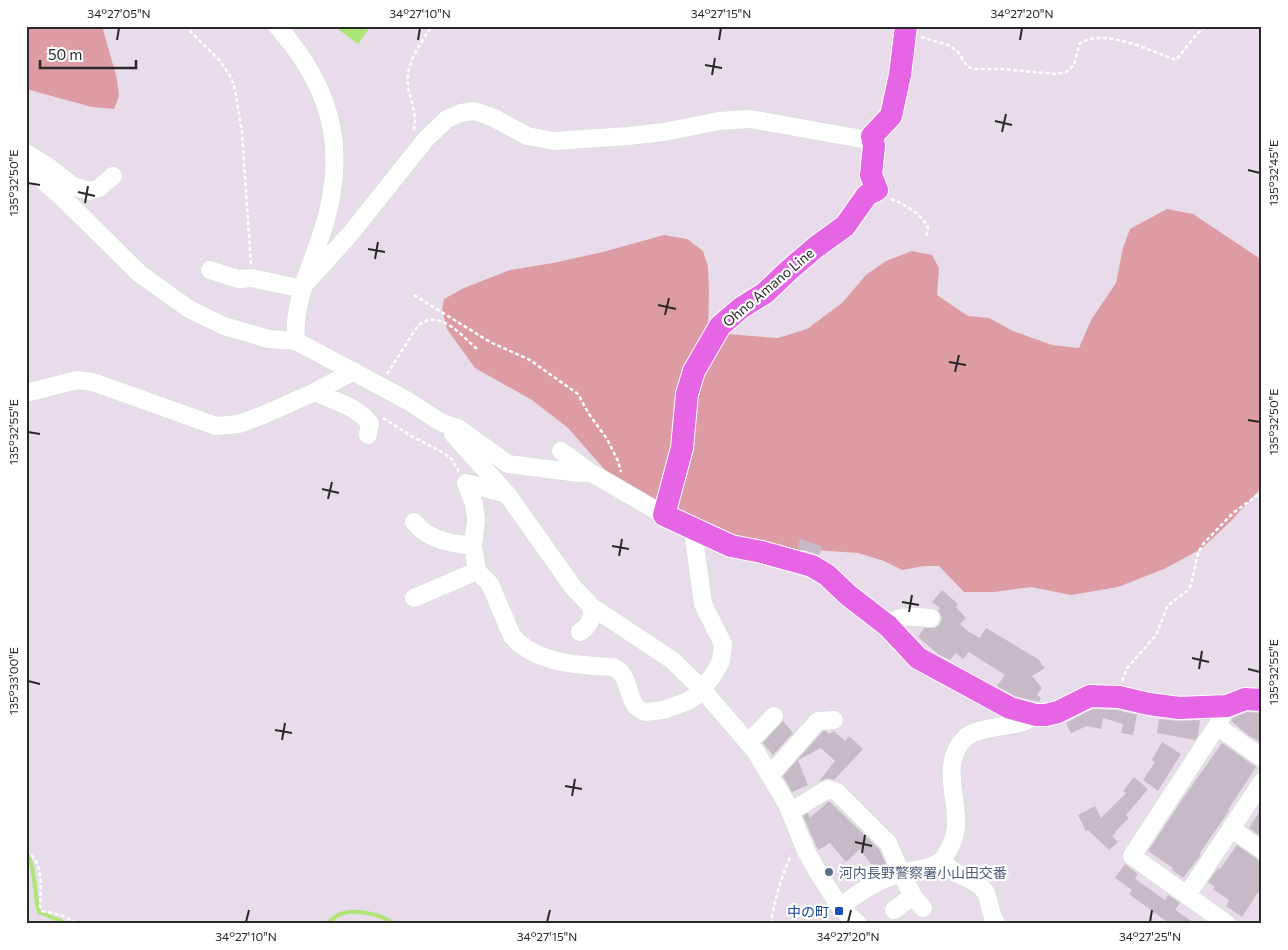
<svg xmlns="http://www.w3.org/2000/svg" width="1288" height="950" font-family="Commissioner,'Noto Sans JP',sans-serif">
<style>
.green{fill:#dd9ca3}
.water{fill:#ade576}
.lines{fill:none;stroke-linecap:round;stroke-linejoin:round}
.stream{stroke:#ade576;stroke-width:4}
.building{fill:#c5bac6}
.minor-casing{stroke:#d1e1d2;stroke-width:19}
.major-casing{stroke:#fff;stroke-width:24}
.path{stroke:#fff;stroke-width:2.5;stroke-dasharray:4 2.5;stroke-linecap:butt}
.minor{stroke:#fff;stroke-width:18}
.major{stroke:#e665e5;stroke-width:22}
.ticks{fill:none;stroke:#292929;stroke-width:2}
.service-dot{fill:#5c6f8a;stroke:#fff;stroke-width:2}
.transit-dot{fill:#1a4fb4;stroke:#fff;stroke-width:2}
.labels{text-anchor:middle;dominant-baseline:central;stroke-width:4.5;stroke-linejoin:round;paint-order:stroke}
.street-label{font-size:14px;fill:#292929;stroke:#fff}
.service-label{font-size:14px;fill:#4e5e75;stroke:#fff;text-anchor:start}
.transit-label{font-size:14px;fill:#164399;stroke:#fff;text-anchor:end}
.neatline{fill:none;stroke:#292929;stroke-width:2}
.ticks-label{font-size:12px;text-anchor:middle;fill:#292929}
</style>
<rect width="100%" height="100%" fill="#e8dcea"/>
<path class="green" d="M26 26H102L117 79 119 96 114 109 92 107 26 89Z
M1167 209 1193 214 1262 260V487L1230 522 1201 549 1164 569 1118 587 1071 595 1031 587 994 592H964L939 566H924L902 570 884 561 858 553 814 550 766 549 620 487 568 428 532 400 475 368 447 329 442 310 444 299 464 288 510 270 553 263 603 252 664 235 687 239 703 251 708 267 709 292 708 330 728 334 778 338 807 329 842 303 866 275 886 261 912 251 932 255 939 268 937 295 968 316 989 318 1013 331 1052 345 1079 348 1091 320 1116 283 1123 248 1130 229Z"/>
<path class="water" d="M334 26H371L358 44Z"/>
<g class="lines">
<path class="stream" d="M26 856 29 857C36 875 34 894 39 912L68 924
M327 924C331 920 338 914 344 913 357 909 384 915 394 924"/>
</g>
<path class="building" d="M800 539 822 546 819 555 798 548Z
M942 590 958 604 956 607 966 618 960 624 969 632 980 638 986 628 1038 659 1045 668 1032 676 1042 688 1037 695 1041 698 1039 702 1015 696 997 686 1005 675 969 652 963 659 956 653 950 660 938 654 918 637 924 628H935L940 624 942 618 938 610 940 608 932 602Z
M1093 709 1117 710 1137 715 1133 735 1121 733 1123 724 1103 718 1101 729 1087 726 1071 733 1066 723Z
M1247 712 1262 713V743L1248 735 1231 721 1233 718Z
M1159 719 1179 721 1200 720 1198 736 1195 740 1157 733Z
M783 721 793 733 773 755 763 743Z
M823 731H826L829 734 834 731 845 741 849 736 863 749 834 780 827 778 821 781 820 780 835 761 821 748 798 760 808 785 792 792 783 776Z
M1162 742 1181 754 1158 791 1143 780 1155 762 1152 760Z
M1222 743 1256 767 1228 810 1229 811 1199 854 1201 855 1183 878 1172 870 1173 868 1148 851 1190 788 1189 790Z
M1134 777 1148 789 1126 815 1129 818 1115 832 1116 833 1112 836 1118 842 1109 850 1088 830 1086 831 1078 815 1095 806 1101 818 1126 793 1123 791Z
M829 801 879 849 886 864 876 871 860 849 846 862 830 843 818 850 803 816 808 813 810 818Z
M1262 808V837L1249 828Z
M1237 845 1262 863V886L1242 917 1226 906 1229 900 1213 889 1215 887 1208 882 1218 868 1220 869Z
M1125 864 1138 874 1135 879 1165 900 1168 895 1180 903 1175 910 1196 924H1170L1129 894 1132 890 1115 878Z"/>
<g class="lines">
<g class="minor-casing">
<path id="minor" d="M277 26C336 92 349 158 319 241 308 274 293 305 296 341
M26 153 50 168 73 186 89 191 99 188 113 176
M26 169 41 179 64 199 140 274 189 309 224 326 269 339 296 341 408 401 442 423 458 428 508 464 579 473 590 472 664 515
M210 270 238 279 252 278 303 289
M305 284 351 233 426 139 447 119 461 113 474 111 492 117 527 136 554 141 628 136 664 132 719 121 750 119 862 139 872 136
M315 392C333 400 358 407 370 424L368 435
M26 393 77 380 93 382 216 426 239 424 263 415 315 392 354 371
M453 434 507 494 573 587 592 607 672 660 702 689 756 752 787 804 806 851 819 874 840 907 858 924
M561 451 590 472
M507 494 466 483 474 504 476 520 473 546 477 571 490 584 512 636C537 664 579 665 613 667 630 675 626 692 635 705 637 708 642 711 645 712L663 710 686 702 694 697 712 677 721 661 723 644 703 604 694 538 696 530
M414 522C429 541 451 543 473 546
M414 598 477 571
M888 626C899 613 916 617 931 618
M580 632C590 626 592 619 592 607
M1227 706 1217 726 1132 856 1227 924
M1217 726 1262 758
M748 743 774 716
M771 774 818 721 834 720
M790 812 828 789 837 792 888 843 901 873 913 896 923 908
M1232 829 1262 850
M941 861C947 866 954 872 960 875 970 880 980 883 986 893 990 901 989 912 996 923
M1187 895 1262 782
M840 907C862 890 882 877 910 871 920 869 935 868 942 860 947 854 954 840 955 833 961 802 938 765 965 738 975 727 1008 727 1023 722 1028 721 1032 717 1036 715
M894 910 913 896"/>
</g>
<g class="major-casing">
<path id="major" d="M906 26 900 75 891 116 872 136 874 146 871 175 877 190 867 195 845 226 816 247 788 271 765 293 741 308 720 326 694 371 687 394 682 448 664 515 731 546 762 552 812 566 827 575 848 595 888 626 918 658 1010 708 1036 715H1046L1058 712 1090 696 1119 697 1149 704 1179 708 1227 706 1245 699 1262 700"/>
</g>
<path class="path" d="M185 26 220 61 232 79 235 90 242 132 251 265
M921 37 948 45 957 51 968 67 974 69H1002L1055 74 1066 72 1074 65 1080 43C1106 28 1150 51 1176 60L1197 34 1206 26
M414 130C417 116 412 104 409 91 403 66 419 46 432 26
M891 199C906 205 920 213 928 227L926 238
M414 295 490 342 530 360 578 394 589 414 607 439 618 461 621 472
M387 374 417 327C438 306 462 336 477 349
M383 418 413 437 440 451 451 458 459 472
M1122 681 1128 667 1156 635 1167 607 1171 603 1188 590 1191 585 1198 553 1203 544 1233 513 1262 492
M26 851C44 862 41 887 40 906L42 911 61 915 79 924
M771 924C774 900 782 876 791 855"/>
<use href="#minor" class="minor"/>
<use href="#major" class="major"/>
</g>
<path class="ticks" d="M117 40 119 28M418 40 420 28M719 40 721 28M1020 40 1022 28M705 65 722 68M712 75 715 58M995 121 1012 125M1002 132 1006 114M1248 170 1260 173M28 183 40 185M78 192 95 196M85 203 88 186M368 249 385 252M375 259 378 242M658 305 676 309M665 315 669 298M949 362 966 365M955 372 959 355M1248 420 1260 422M28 432 40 434M322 489 339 493M328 499 332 482M612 546 629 549M619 556 622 539M902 602 919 605M909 612 912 595M1192 658 1209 662M1199 669 1202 651M1248 669 1260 672M28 681 40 684M275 730 292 733M282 740 285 723M565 786 582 789M572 796 575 779M855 842 872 846M862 853 865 835M246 922 249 910M547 922 550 910M848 922 851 910M1150 922 1152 910"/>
<circle class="service-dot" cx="829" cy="872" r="5"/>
<rect class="transit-dot" x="834" y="906" width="10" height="10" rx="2.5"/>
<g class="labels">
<g class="street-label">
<text transform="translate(768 287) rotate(-40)">Ohno Amano Line</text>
</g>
<g class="service-label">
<text x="839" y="872">河内長野警察署小山田交番</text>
</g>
<g class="transit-label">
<text x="829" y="911">中の町</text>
</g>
</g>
<rect width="1288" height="950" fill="none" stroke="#ffffff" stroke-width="55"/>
<path d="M40 60v8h96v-8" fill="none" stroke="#292929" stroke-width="2.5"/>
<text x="48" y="60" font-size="15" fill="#292929" stroke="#ffffff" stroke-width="4" paint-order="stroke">50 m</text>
<rect x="28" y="28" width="1232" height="894" class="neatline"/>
<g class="ticks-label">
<text x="119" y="18">34°27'05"N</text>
<text x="420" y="18">34°27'10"N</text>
<text x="721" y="18">34°27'15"N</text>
<text x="1022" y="18">34°27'20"N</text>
<text transform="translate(1274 173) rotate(-90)" y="4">135°32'45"E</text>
<text transform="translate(14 183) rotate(-90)" y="4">135°32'50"E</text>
<text transform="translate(1274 422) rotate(-90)" y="4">135°32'50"E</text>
<text transform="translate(14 432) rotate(-90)" y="4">135°32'55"E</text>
<text transform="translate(1274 672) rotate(-90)" y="4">135°32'55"E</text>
<text transform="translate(14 681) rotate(-90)" y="4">135°33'00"E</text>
<text x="246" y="941">34°27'10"N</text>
<text x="547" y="941">34°27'15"N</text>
<text x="848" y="941">34°27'20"N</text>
<text x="1150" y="941">34°27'25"N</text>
</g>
</svg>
